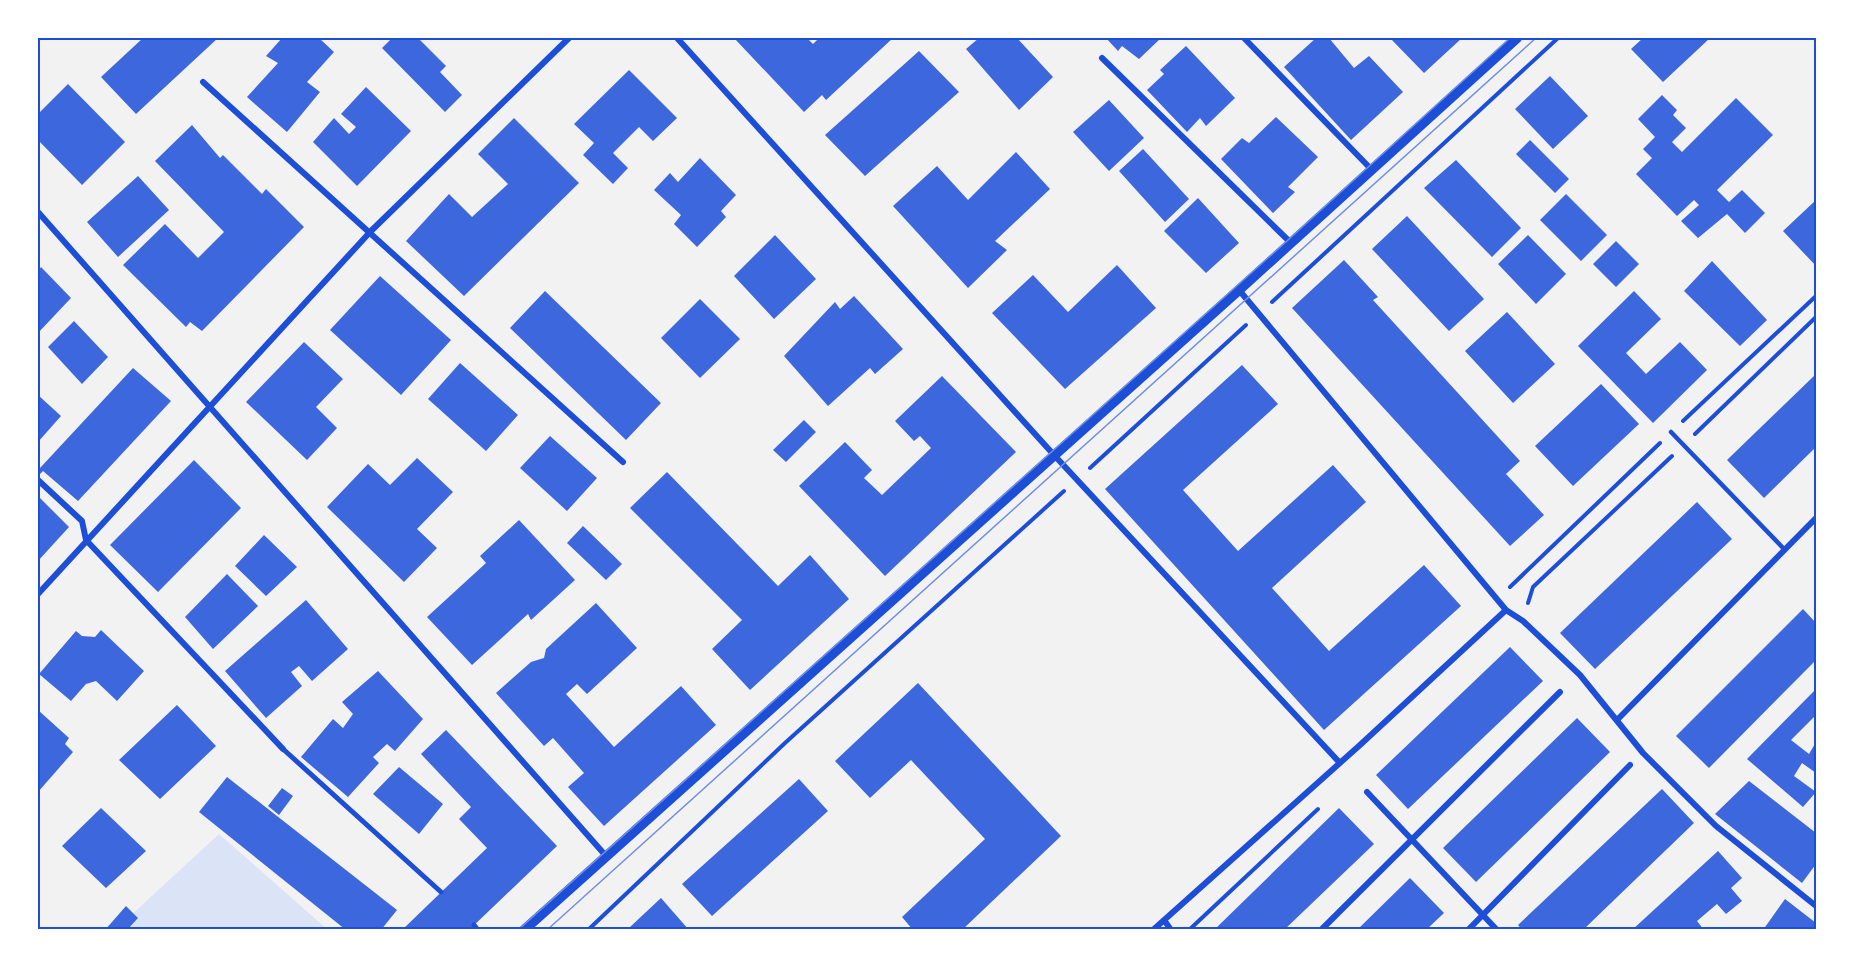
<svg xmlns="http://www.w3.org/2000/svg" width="1854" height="967" font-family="Inter,sans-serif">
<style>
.green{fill:#dbe4f7}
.building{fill:#3d67dc}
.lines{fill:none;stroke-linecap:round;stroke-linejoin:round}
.path{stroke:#1d4ed8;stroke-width:4}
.service{stroke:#1d4ed8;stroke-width:4.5}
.pedestrian{stroke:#1d4ed8;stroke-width:5}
.minor{stroke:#1d4ed8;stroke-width:6}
.tertiary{stroke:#1d4ed8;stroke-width:10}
.tram{stroke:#7290e2;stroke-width:1.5}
.neatline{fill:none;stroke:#1d4ed8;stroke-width:2}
</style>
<rect width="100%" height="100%" fill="#f2f2f2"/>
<path class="green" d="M219 834 327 929 115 930Z"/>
<path class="building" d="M143 38H218L136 114 101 77Z
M282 38H319L334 52 307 82 320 92 287 132 247 97 278 63 266 56Z
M392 38H418L446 66 440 72 462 95 445 112 382 48Z
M734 38H807L813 44 819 38H893L826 100 822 95 804 112Z
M979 38H1017L1053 77 1019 110 966 49Z
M1106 38H1161L1139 59 1122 46 1118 51Z
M1316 38H1329L1354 68 1369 56 1403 92 1351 140 1284 67Z
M1390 38H1462L1424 73Z
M1643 38H1710L1663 82 1631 49Z
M1186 46 1235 98 1206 126 1200 118 1187 132 1147 90 1164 74 1160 70Z
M919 51 959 92 865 176 825 135Z
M629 70 677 118 653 141 639 127 613 153 628 168 613 184 583 155 594 143 574 124Z
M1550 76 1588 116 1553 149 1515 109Z
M68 84 125 142 82 185 38 140V114Z
M366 87 411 131 357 186 313 142 334 118 349 134 356 127 341 114Z
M1662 95 1677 110 1673 115 1686 128 1672 142 1682 152 1736 98 1773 135 1717 190 1729 202 1742 190 1765 213 1745 233 1727 214 1698 238 1681 221 1699 205 1694 200 1677 216 1636 174 1652 158 1643 149 1655 137 1638 119Z
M1109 100 1144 138 1109 171 1073 132Z
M1276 117 1318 157 1288 187 1295 192 1273 213 1221 159 1242 138 1249 143Z
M514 118 579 183 464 296 406 241 449 194 472 217 508 184 478 154Z
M192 125 220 158 223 155 262 194 266 189 304 227 202 331 190 322 186 327 123 265 165 224 198 258 224 232 155 161Z
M1530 140 1569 179 1555 193 1516 154Z
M1143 149 1189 199 1165 222 1119 171Z
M1016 152 1050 189 995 241 1007 250 968 288 893 206 937 166 968 200Z
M700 158 736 195 721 211 726 217 697 247 674 224 681 215 654 190 670 173 678 182Z
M1456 160 1521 228 1492 257 1424 188Z
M138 176 169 210 118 257 87 222Z
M1566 194 1607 235 1581 261 1540 220Z
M1198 198 1239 243 1206 273 1164 231Z
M1816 200V266L1783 231Z
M1407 216 1484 299 1449 331 1372 249Z
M775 235 816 279 774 319 734 276Z
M1528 235 1566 274 1536 304 1498 264Z
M1616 241 1639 264 1616 287 1593 264Z
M1344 260 1378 297 1373 300 1520 461 1506 474 1544 515 1510 546 1292 308Z
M1712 261 1767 320 1740 346 1684 291Z
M1117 265 1156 308 1065 389 992 313 1033 275 1068 312Z
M41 267 71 298 38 333V271Z
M380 276 451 340 401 395 330 330Z
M545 291 661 403 626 440 510 328Z
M1634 291 1661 319 1626 353 1646 374 1680 342 1707 370 1653 423 1578 346Z
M854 296 903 349 875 374 870 368 828 406 784 356 835 302 840 309Z
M700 299 740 339 700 378 661 338Z
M1507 312 1555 364 1513 403 1465 351Z
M74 321 108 357 82 384 48 347Z
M304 342 343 379 316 407 337 428 307 460 246 402Z
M460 363 518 415 486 451 428 399Z
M1242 365 1278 404 1183 490 1238 551 1333 465 1366 502 1272 588 1329 651 1424 565 1461 606 1324 730 1105 489Z
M133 368 171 401 78 501 43 471 40 474V468Z
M1816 374V447L1764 498 1727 460Z
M942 376 1016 452 885 576 799 486 845 442 872 470 864 478 882 495 931 448 920 436 914 441 895 421Z
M1601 384 1639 424 1573 486 1535 446Z
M38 395 61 416 38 442Z
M804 420 816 432 786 462 773 450Z
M550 436 597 478 567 511 520 468Z
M417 458 453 492 417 529 437 548 404 582 327 507 368 464 390 485Z
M194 460 241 508 158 592 110 545Z
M667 472 778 586 810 555 849 599 750 690 712 649 742 620 630 508Z
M38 496 69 527 38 561Z
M1697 502 1732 539 1595 669 1560 633Z
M519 520 575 580 531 620 528 614 472 665 427 617 486 563 480 556Z
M583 526 622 564 606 580 567 543Z
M264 535 297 567 266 596 235 566Z
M227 574 258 606 213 649 185 617Z
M306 600 348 649 312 681 299 666 291 672 302 686 266 718 225 671Z
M596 603 637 648 587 694 577 684 566 694 614 747 681 686 716 725 604 826 568 787 584 773 553 738 544 746 496 693 531 662 544 658 546 649Z
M1803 609 1816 623V660L1709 768 1676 736Z
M101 630 144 671 117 701 96 681 86 684 71 701 39 674 76 631 82 636 95 637Z
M1510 647 1543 681 1408 809 1376 775Z
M378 671 423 719 395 751 387 744 373 757 379 763 348 797 301 757 333 719 343 728 353 714 342 702Z
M918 683 1061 836 962 930H913L902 917 985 839 911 760 870 798 835 761Z
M1816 689V715L1791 740 1809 754 1816 742V773L1802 763 1794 776 1816 792 1803 807 1747 759Z
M177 705 216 746 160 799 119 760Z
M38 710 69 738 65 744 73 752 38 792Z
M1577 718 1610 752 1476 882 1443 848Z
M446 730 557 846 469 930H402L487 848 459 819 471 807 421 754Z
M399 767 443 804 419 834 373 794Z
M227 777 397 910 381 930H346L199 812Z
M799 779 828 811 712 916 682 884Z
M1749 781 1816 833V864L1802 883 1715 814Z
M282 788 293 796 279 815 268 806Z
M1662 789 1694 823 1583 930H1522L1518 925Z
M101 808 146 851 106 888 62 846Z
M1339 808 1374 844 1284 930H1214Z
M1718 851 1742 878 1731 888 1742 901 1726 914 1717 904 1697 921 1704 930H1632Z
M1410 878 1444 913 1426 930H1357Z
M661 898 689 930H629L630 927Z
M1785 899 1816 923V930H1763Z
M126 906 138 918 127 930H105Z"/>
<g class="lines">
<path class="path" d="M1272 302 1558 38
M1683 421 1816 296
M1695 434 1816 317
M1090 468 1246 325
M1510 587 1660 443
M1528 603 1533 587 1672 456
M588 930 785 743 1064 491
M1189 930 1318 809"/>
<path class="service" d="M1671 432 1784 549"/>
<path class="pedestrian" d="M283 749 441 892
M474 925 478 930"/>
<path class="minor" d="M677 38 1054 455 1340 763
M1244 38 1371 169
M1102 58 1291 243
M203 82 623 462
M38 212 606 856
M1239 290 1506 610 1523 621 1580 675 1643 753 1716 826 1816 906
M38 480 82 521 86 540 283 749
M38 594 371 231 569 38
M1618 719 1816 518
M1367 792 1497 930
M1164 920 1171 930
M1153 930 1360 745 1506 610
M1321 930 1560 692
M1468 930 1630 765"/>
<path class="tertiary" d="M524 930 1239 290 1517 38"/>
<path class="tram" d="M518 930 1288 240 1510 38
M547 930 1536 38"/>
</g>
<rect width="1854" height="967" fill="none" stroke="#ffffff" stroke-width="78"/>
<rect x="39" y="39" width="1776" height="889" class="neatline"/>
</svg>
